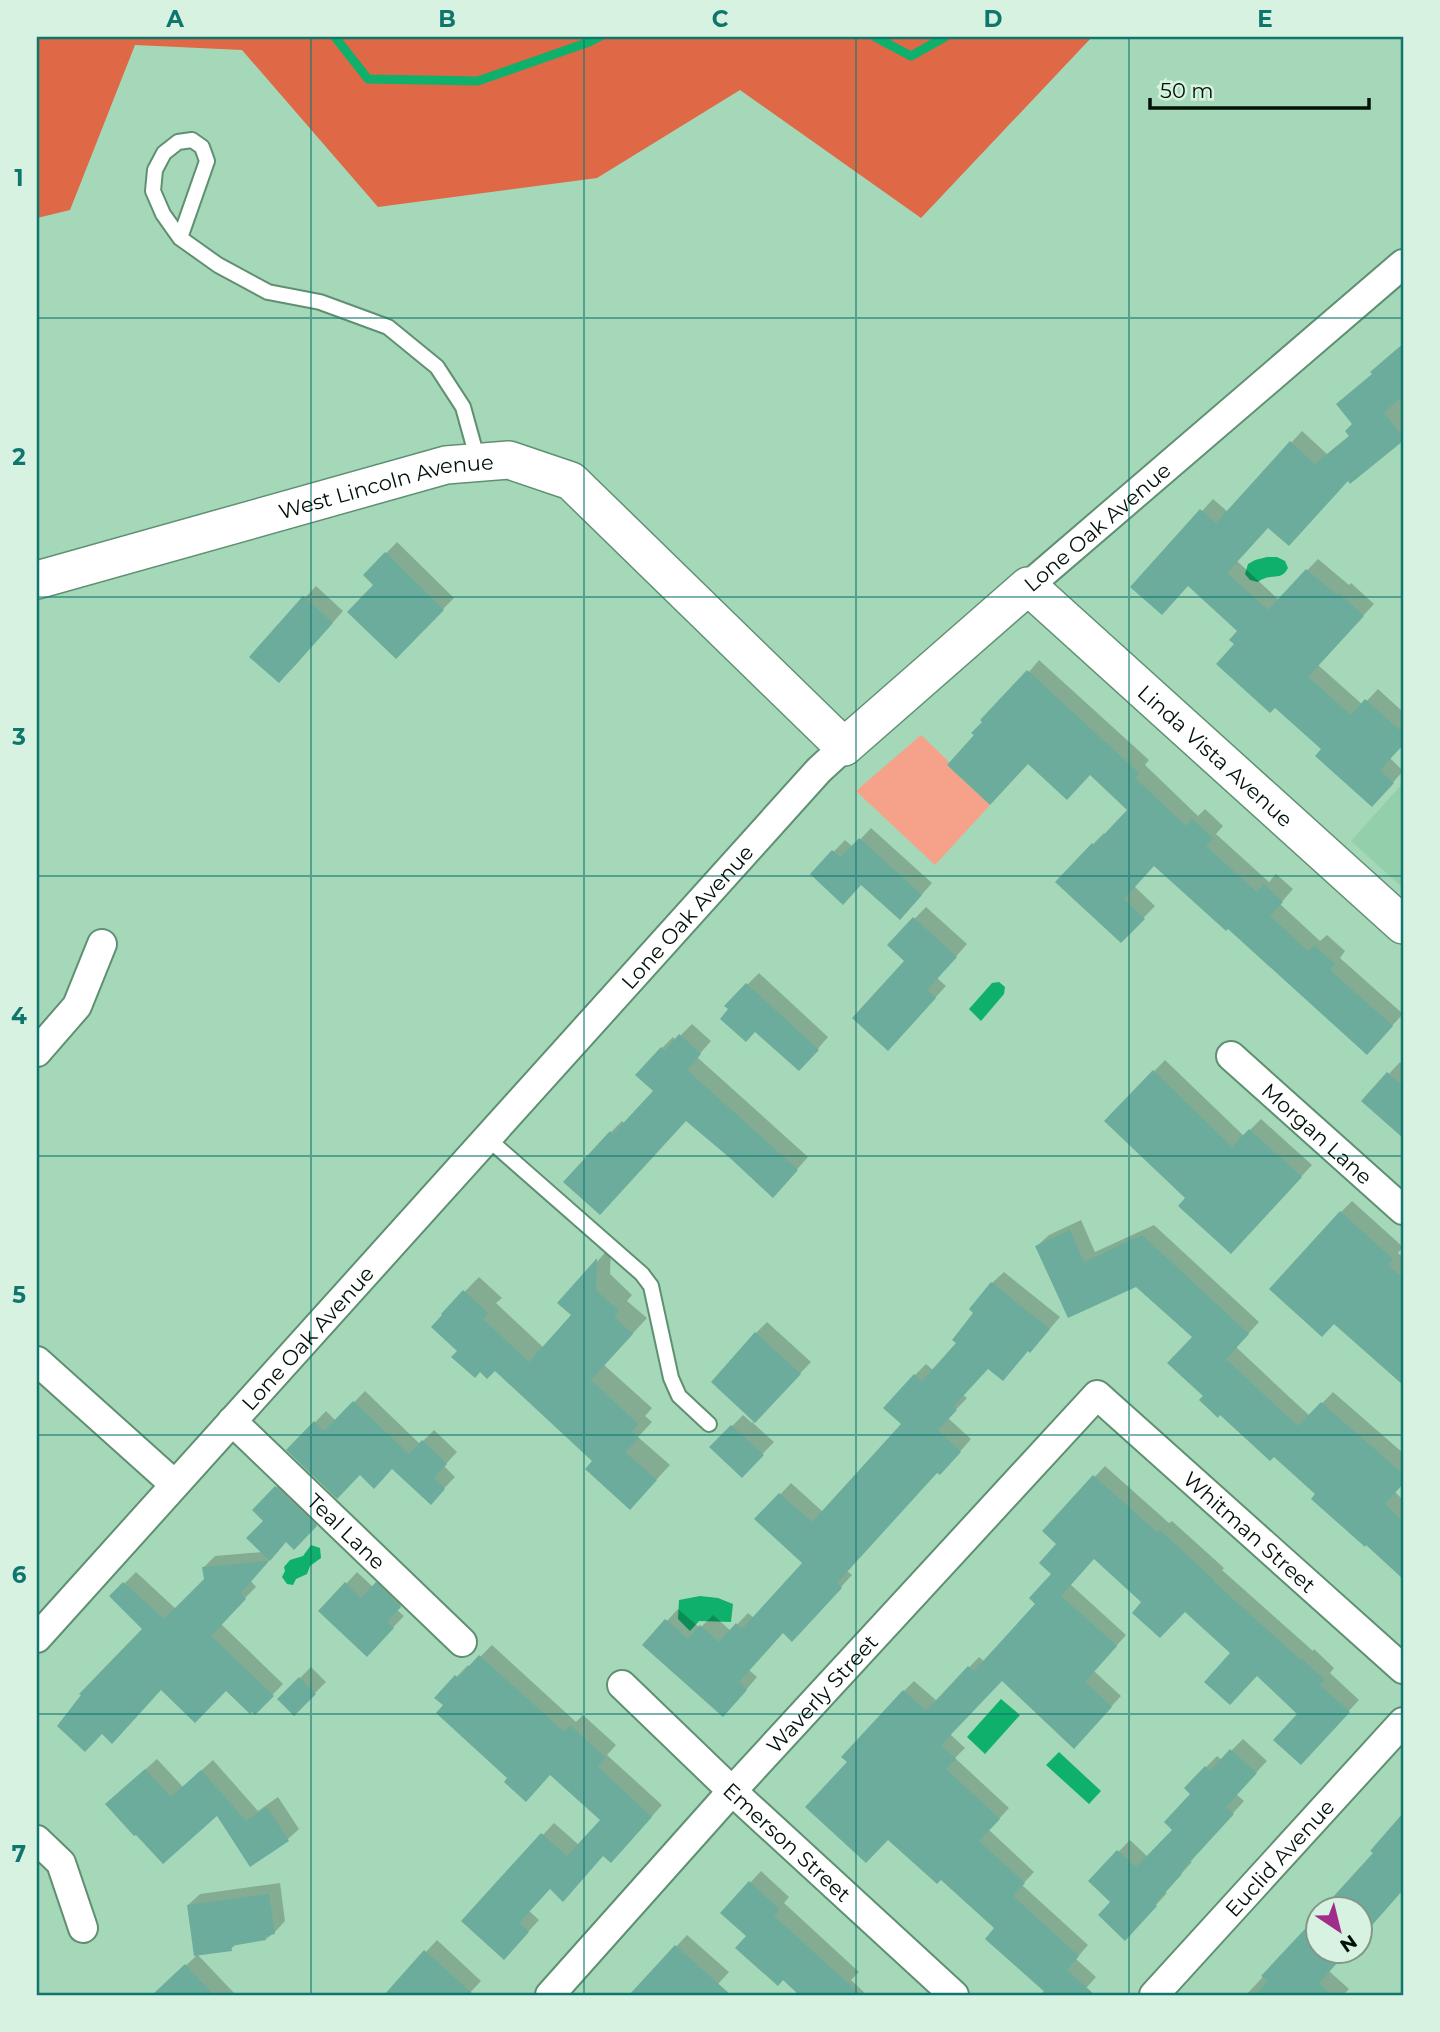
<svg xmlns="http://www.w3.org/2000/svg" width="1440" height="2032" font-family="Montserrat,sans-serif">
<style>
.built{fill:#93cfaa}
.green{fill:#f6a28a}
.forest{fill:#df6846}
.water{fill:#0fb06c}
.shadow{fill:#0003}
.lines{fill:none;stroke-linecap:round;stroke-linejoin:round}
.stream{stroke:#0fb06c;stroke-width:9}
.building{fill:#6cac9c}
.service-casing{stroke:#5f9072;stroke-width:18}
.minor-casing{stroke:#5f9072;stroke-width:32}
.tertiary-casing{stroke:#5f9072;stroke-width:40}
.service{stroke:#fff;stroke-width:14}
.minor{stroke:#fff;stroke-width:28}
.tertiary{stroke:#fff;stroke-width:37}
.grid{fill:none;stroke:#0f766e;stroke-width:2;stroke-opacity:0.55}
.labels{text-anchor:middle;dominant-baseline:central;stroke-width:5;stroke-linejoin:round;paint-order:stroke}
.street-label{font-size:21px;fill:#011208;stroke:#d8f2e1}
.neatline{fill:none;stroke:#0f766e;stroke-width:2.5}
.grid-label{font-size:23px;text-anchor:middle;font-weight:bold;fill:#0f766e}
</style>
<rect width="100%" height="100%" fill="#a5d8b8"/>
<path class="built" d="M1403 783V888L1351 841Z"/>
<path class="green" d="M921 735 949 762 947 765 990 805 935 865 856 791Z"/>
<path class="forest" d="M37 37H1092L921 218 740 90 597 178 378 207 242 50 135 45 70 210 37 218Z"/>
<path class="water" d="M1267 557H1277L1285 561 1288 568C1281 582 1272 572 1258 582L1250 580 1245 574 1248 564 1255 560Z
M999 982 1005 987 1004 994 981 1021 969 1009 992 983Z
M311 1545 320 1548 321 1558 310 1566 307 1574 296 1579 293 1585 287 1584 282 1577 285 1571 284 1567 290 1560 303 1556Z
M700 1596 718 1598 733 1604 731 1622 699 1621 690 1631 678 1619 679 1600Z
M1001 1699 1020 1715 985 1754 967 1737Z
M1059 1752 1101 1791 1089 1804 1046 1765Z"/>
<path class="shadow" d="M1403 344V437L1348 479 1269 526 1237 561 1279 600 1318 559 1349 585 1351 583 1374 604 1318 665 1363 705 1378 689 1403 712V744L1390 758 1403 771 1383 794 1323 749 1236 644 1239 631 1188 584 1133 587 1213 499 1228 512 1302 431 1327 454 1351 435 1373 373 1383 361Z
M397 542 454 598 396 657 376 585 365 575Z
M316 586 343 611 291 670 305 598Z
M1039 660 1149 760 1145 765 1198 816 1205 809 1223 826 1216 834 1269 882 1276 874 1293 889 1280 904 1320 941 1327 935 1345 951 1340 958 1403 1014 1378 1041 1228 927 1154 864 1134 886 1155 906 1121 941 1093 844 1104 833 1106 835 1130 810 1090 773 1028 762 976 735Z
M871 828 932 883 911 907 862 883 812 874 845 840 853 847Z
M926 907 967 944 937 978 946 986 899 1037 907 961 889 945Z
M759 973 828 1037 810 1058 726 1006Z
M692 1024 711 1041 697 1057 808 1157 784 1184 687 1119 611 1202V1132L622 1121 625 1124 656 1091 662 1048 673 1037 676 1040Z
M1165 1060 1244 1136 1261 1119 1312 1165 1242 1240 1187 1198 1106 1121Z
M1400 1062 1403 1065V1136L1364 1101Z
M1352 1201 1403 1247 1398 1253 1403 1257V1383L1335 1322 1341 1212Z
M1081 1220 1095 1252 1154 1225 1259 1322 1236 1347 1286 1394 1310 1416 1333 1392 1403 1453V1483L1395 1492 1403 1500V1576L1318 1494 1205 1396 1194 1337 1136 1285 1037 1246 1049 1235Z
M611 1246 610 1274 632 1295 627 1301 647 1318 604 1365 652 1408 645 1416 652 1422 638 1437 670 1465 644 1493 594 1460 495 1369 459 1350 443 1314 479 1277 502 1298 496 1303 544 1348 573 1315 560 1303Z
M1004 1272 1060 1317 1041 1339 1030 1350 1029 1349 1003 1379 988 1367 963 1395 967 1398 948 1418 971 1439 951 1462 938 1471 847 1571 852 1575 803 1629 783 1632 749 1670 757 1677 735 1703 645 1645 678 1609 700 1628 713 1615 731 1631 748 1613 754 1618 805 1563 757 1519 791 1483 823 1512 903 1424 915 1375 926 1364 933 1370 958 1343 992 1283Z
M767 1322 811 1362 753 1423 774 1442 753 1464 712 1447 743 1415 752 1423 755 1420 756 1333Z
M365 1391 420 1444 434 1430 457 1452 444 1466 455 1477 431 1502 393 1467 360 1473 288 1450 326 1411 336 1421Z
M1105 1466 1169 1523 1172 1521 1224 1568 1222 1570 1313 1651 1314 1649 1334 1668 1330 1673 1359 1700 1311 1752 1299 1713 1233 1652 1185 1610 1144 1602 1095 1557 1070 1584 1126 1635 1094 1671 1121 1696 1084 1736 1002 1679 950 1734 965 1748 955 1758 1009 1808 989 1830 1034 1872 1022 1885 1088 1945 1076 1959 1096 1977 1080 1995H1044L1042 1993 1045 1990 996 1928 850 1762 904 1691 914 1681 937 1701 979 1657 985 1662 1037 1604 1053 1574 1058 1544 1044 1531Z
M288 1476 327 1513 306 1536 287 1540 251 1581 256 1587 220 1623 283 1684 255 1713 226 1689 145 1629 112 1596 136 1572 176 1609 206 1580 204 1567 215 1556 263 1552 265 1521 254 1510Z
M357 1572 373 1587 388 1572 411 1594 397 1610 404 1616 367 1655 321 1611Z
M492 1645 576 1722 583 1715 616 1745 607 1755 662 1805 622 1850 604 1854 550 1888 529 1911 539 1920 515 1946 463 1921 554 1823 579 1845 602 1820 550 1773 509 1778 437 1697 468 1665 470 1667Z
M311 1667 326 1682 294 1714 279 1699Z
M1243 1739 1267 1761 1236 1794 1244 1801 1190 1861 1192 1862 1165 1892 1167 1893 1136 1927 1090 1881 1130 1840 1148 1857 1175 1830 1193 1794 1186 1788 1217 1756 1222 1760Z
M157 1759 183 1787 213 1760 258 1811 278 1797 299 1829 287 1840 217 1813 119 1793Z
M1403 1816V1889L1360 1937V1910H1324L1376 1853 1373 1851Z
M761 1871 789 1897 784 1903 859 1972 851 1980 867 1995H802L783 1978 748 1936 750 1883Z
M280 1883 285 1921 274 1933 266 1939 237 1943 231 1949 197 1954 236 1995H165L160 1990 196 1956 188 1905 200 1894Z
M1318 1917V1952L1329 1971 1349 1989 1343 1995H1242L1245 1993 1247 1994Z
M687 1935 729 1972 708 1995H631Z
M437 1940 481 1981 468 1995H386Z"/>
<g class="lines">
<path class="stream" d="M335 37 368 79 478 81 589 42 599 37
M875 37 911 56 945 37"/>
</g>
<path class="building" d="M1403 344V395L1384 413 1403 437V441L1350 484 1348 481 1289 546 1268 528 1227 573 1268 610 1306 569 1337 595 1339 593 1364 616 1308 677 1351 715 1365 699 1403 733V745L1380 770 1394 783 1372 807 1315 756 1321 749 1275 708 1270 713 1216 664 1234 644 1229 640 1237 631 1188 586 1162 615 1130 587 1200 509 1216 523 1290 441 1315 464 1349 436 1345 431 1352 424 1336 404 1372 374 1370 372Z
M385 552 444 610 396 659 347 612 373 585 363 575Z
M303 596 333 623 279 683 249 657Z
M1027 670 1139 773 1135 778 1186 826 1192 819 1213 838 1206 846 1257 892 1264 884 1283 902 1270 916 1308 951 1314 945 1335 964 1330 970 1393 1026 1367 1055 1228 929 1226 931 1154 866 1124 899 1145 919 1121 943 1055 882 1092 843 1094 845 1127 810 1090 775 1067 800 1028 764 990 805 947 765 974 735 971 733 982 722 980 720Z
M859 838 922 895 900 920 861 885 843 905 810 874 832 850 841 857Z
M913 917 957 957 927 990 936 998 888 1051 852 1018 904 961 887 945Z
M746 983 819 1050 799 1071 755 1032 746 1042 720 1019 728 1009 724 1006Z
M679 1034 701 1054 687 1070 798 1170 773 1198 730 1158 686 1121 600 1215 563 1182 610 1131 613 1134 653 1091 635 1075 661 1047 665 1051Z
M1153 1070 1232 1147 1249 1129 1302 1177 1231 1254 1178 1206 1185 1198 1104 1121Z
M1387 1072 1403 1086V1138L1361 1101Z
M1340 1211 1393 1259 1388 1265 1403 1278V1385L1334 1324 1322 1337 1269 1289Z
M1070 1230 1084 1262 1142 1235 1249 1334 1226 1359 1275 1405 1298 1426 1321 1402 1403 1474V1484L1385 1504 1403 1522V1579L1366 1545 1365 1547 1311 1499 1315 1494 1274 1457 1270 1461 1220 1415 1218 1418 1199 1400 1203 1396 1167 1363 1192 1337 1136 1287 1068 1318 1035 1246Z
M597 1258 596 1290 619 1311 614 1317 633 1334 591 1380 638 1424 632 1432 639 1438 625 1452 657 1480 630 1510 585 1469 592 1461 495 1371 487 1379 480 1372 475 1378 451 1357 457 1351 431 1327 442 1315 441 1314 463 1290 488 1313 483 1319 529 1362 571 1315 557 1303Z
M991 1282 1050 1329 1030 1353 1028 1351 1003 1381 988 1369 953 1407 957 1410 938 1430 961 1452 940 1475 937 1473 837 1583 842 1588 792 1642 783 1633 739 1682 747 1690 723 1717 642 1645 665 1619 688 1639 700 1625 719 1642 736 1623 742 1629 802 1563 754 1519 779 1493 812 1522 901 1424 883 1408 914 1374 922 1381 956 1343 952 1340 973 1313 969 1309Z
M755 1332 801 1374 755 1423 711 1382Z
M353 1401 409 1454 422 1440 447 1464 434 1478 445 1489 431 1505 392 1469 374 1489 360 1475 337 1499 286 1450 314 1421 324 1431Z
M731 1425 764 1455 742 1478 709 1447Z
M1093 1475 1158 1533 1160 1530 1214 1580 1213 1581 1301 1660 1302 1659 1325 1680 1320 1685 1350 1712 1301 1765 1273 1740 1297 1714 1257 1676 1230 1705 1204 1682 1230 1653 1185 1612 1160 1638 1132 1613 1141 1602 1094 1559 1061 1596 1117 1646 1085 1682 1112 1707 1074 1749 1002 1681 941 1745 956 1759 946 1769 1000 1819 979 1841 1025 1883 1013 1896 1079 1956 1067 1970 1095 1995H1048L985 1939 994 1928 941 1880 937 1884 888 1840 866 1863 805 1807 847 1762 841 1757 903 1690 926 1711 968 1666 974 1671 1035 1604 1029 1598 1051 1574 1039 1563 1056 1544 1042 1531Z
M275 1486 317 1526 294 1550 286 1542 270 1561 246 1538 263 1521 252 1510Z
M269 1561 241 1593 246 1599 211 1636 274 1696 255 1715 252 1712 250 1714 226 1691 195 1723 161 1690 112 1744 102 1734 85 1752 57 1726 81 1695 79 1694 142 1629 109 1596 123 1582 164 1619 204 1579 202 1567Z
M345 1582 361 1598 376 1582 401 1607 387 1622 394 1628 367 1657 318 1611Z
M479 1655 564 1732 570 1725 606 1758 598 1767 652 1817 611 1863 603 1856 563 1902 550 1889 519 1923 529 1932 504 1960 461 1921 541 1833 567 1856 600 1820 550 1775 526 1802 504 1782 507 1778 436 1713 443 1705 434 1698 455 1675 458 1678Z
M299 1677 316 1694 294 1716 277 1699Z
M1230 1749 1257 1773 1226 1807 1234 1814 1180 1873 1182 1874 1155 1904 1157 1906 1125 1941 1098 1915 1110 1902 1088 1881 1117 1850 1136 1867 1172 1830 1164 1822 1190 1794 1184 1788 1205 1766 1210 1771Z
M145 1769 171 1797 201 1770 246 1821 267 1807 289 1841 250 1867 217 1816 163 1864 136 1835 134 1836 105 1804Z
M1403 1813V1890L1360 1939V1909H1322L1373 1853 1370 1851Z
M749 1881 779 1909 774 1916 861 1995H799L783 1980 778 1986 735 1948 746 1936 720 1913Z
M269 1894 275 1934 265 1936 266 1940 231 1946 232 1951 194 1956 187 1905Z
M1318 1915V1951H1348L1319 1983 1332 1995H1255L1268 1981 1261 1976Z
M675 1945 731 1995H629Z
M424 1950 474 1995H384Z
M185 1964 214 1995H152Z"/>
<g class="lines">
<g class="service-casing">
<path id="service" d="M180 238 207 161 202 147 192 140 178 142 164 153 155 170 153 191 163 214 180 238 218 265 268 292 320 302 388 327 437 367 463 407 478 461
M487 1138 642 1274 651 1286 671 1378 679 1396 709 1424"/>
</g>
<g class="minor-casing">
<g id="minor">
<path id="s1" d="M1028 586 1403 264"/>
<path d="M37 1052 77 1006 102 944"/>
<path id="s2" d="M1231 1056 1403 1210"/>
<path d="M37 1361 174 1484"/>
<path id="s3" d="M232 1421 462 1642"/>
<path id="s4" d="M37 1638 819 770 844 747"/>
<path id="s5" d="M622 1685 732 1791 954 1995"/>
<path d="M37 1840 61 1863 83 1928"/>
<path id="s6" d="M550 1995 732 1791 1097 1395 1403 1669"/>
<path id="s7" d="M1154 1995 1403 1722"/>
</g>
</g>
<g class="tertiary-casing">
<g id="tertiary">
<path id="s8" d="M37 580 446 465 509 460 571 481 844 747 1028 586 1403 925"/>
</g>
</g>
<use href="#service" class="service"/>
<use href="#minor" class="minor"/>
<use href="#tertiary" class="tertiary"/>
</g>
<path class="grid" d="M311 37V1995M584 37V1995M856 37V1995M1129 37V1995M37 318H1403M37 597H1403M37 876H1403M37 1156H1403M37 1435H1403M37 1714H1403"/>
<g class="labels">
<g class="street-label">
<text stroke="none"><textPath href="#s8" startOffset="362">West Lincoln Avenue</textPath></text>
<text stroke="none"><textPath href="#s1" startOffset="91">Lone Oak Avenue</textPath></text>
<text stroke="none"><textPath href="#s8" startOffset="1432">Linda Vista Avenue</textPath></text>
<text stroke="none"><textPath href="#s4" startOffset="971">Lone Oak Avenue</textPath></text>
<text stroke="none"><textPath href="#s2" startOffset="116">Morgan Lane</textPath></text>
<text stroke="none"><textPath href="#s4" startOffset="404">Lone Oak Avenue</textPath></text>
<text stroke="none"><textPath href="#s3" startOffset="159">Teal Lane</textPath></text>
<text stroke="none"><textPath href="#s6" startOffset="1017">Whitman Street</textPath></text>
<text stroke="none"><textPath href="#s6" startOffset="406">Waverly Street</textPath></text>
<text stroke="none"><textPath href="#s5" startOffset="228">Emerson Street</textPath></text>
<text stroke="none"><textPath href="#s7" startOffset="186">Euclid Avenue</textPath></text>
</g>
</g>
<rect width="1440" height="2032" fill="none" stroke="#d8f2e1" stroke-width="77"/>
<g transform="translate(1339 1930) rotate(145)"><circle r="33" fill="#d8f2e1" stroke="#82988a" stroke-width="2"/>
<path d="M0-5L12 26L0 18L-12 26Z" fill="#9f2d89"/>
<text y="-10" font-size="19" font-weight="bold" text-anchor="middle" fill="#011208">N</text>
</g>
<path d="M1150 98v10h219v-10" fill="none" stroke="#011208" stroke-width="3.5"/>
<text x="1160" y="98" font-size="21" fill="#011208" stroke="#d8f2e1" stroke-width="5" paint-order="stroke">50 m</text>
<rect x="38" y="38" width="1364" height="1956" class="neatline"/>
<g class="grid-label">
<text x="175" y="27">A</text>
<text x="447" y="27">B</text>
<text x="720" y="27">C</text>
<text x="993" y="27">D</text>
<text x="1265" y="27">E</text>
<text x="19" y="186">1</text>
<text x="19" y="465">2</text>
<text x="19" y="745">3</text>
<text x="19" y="1024">4</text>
<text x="19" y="1303">5</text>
<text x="19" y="1583">6</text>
<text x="19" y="1862">7</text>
</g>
</svg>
